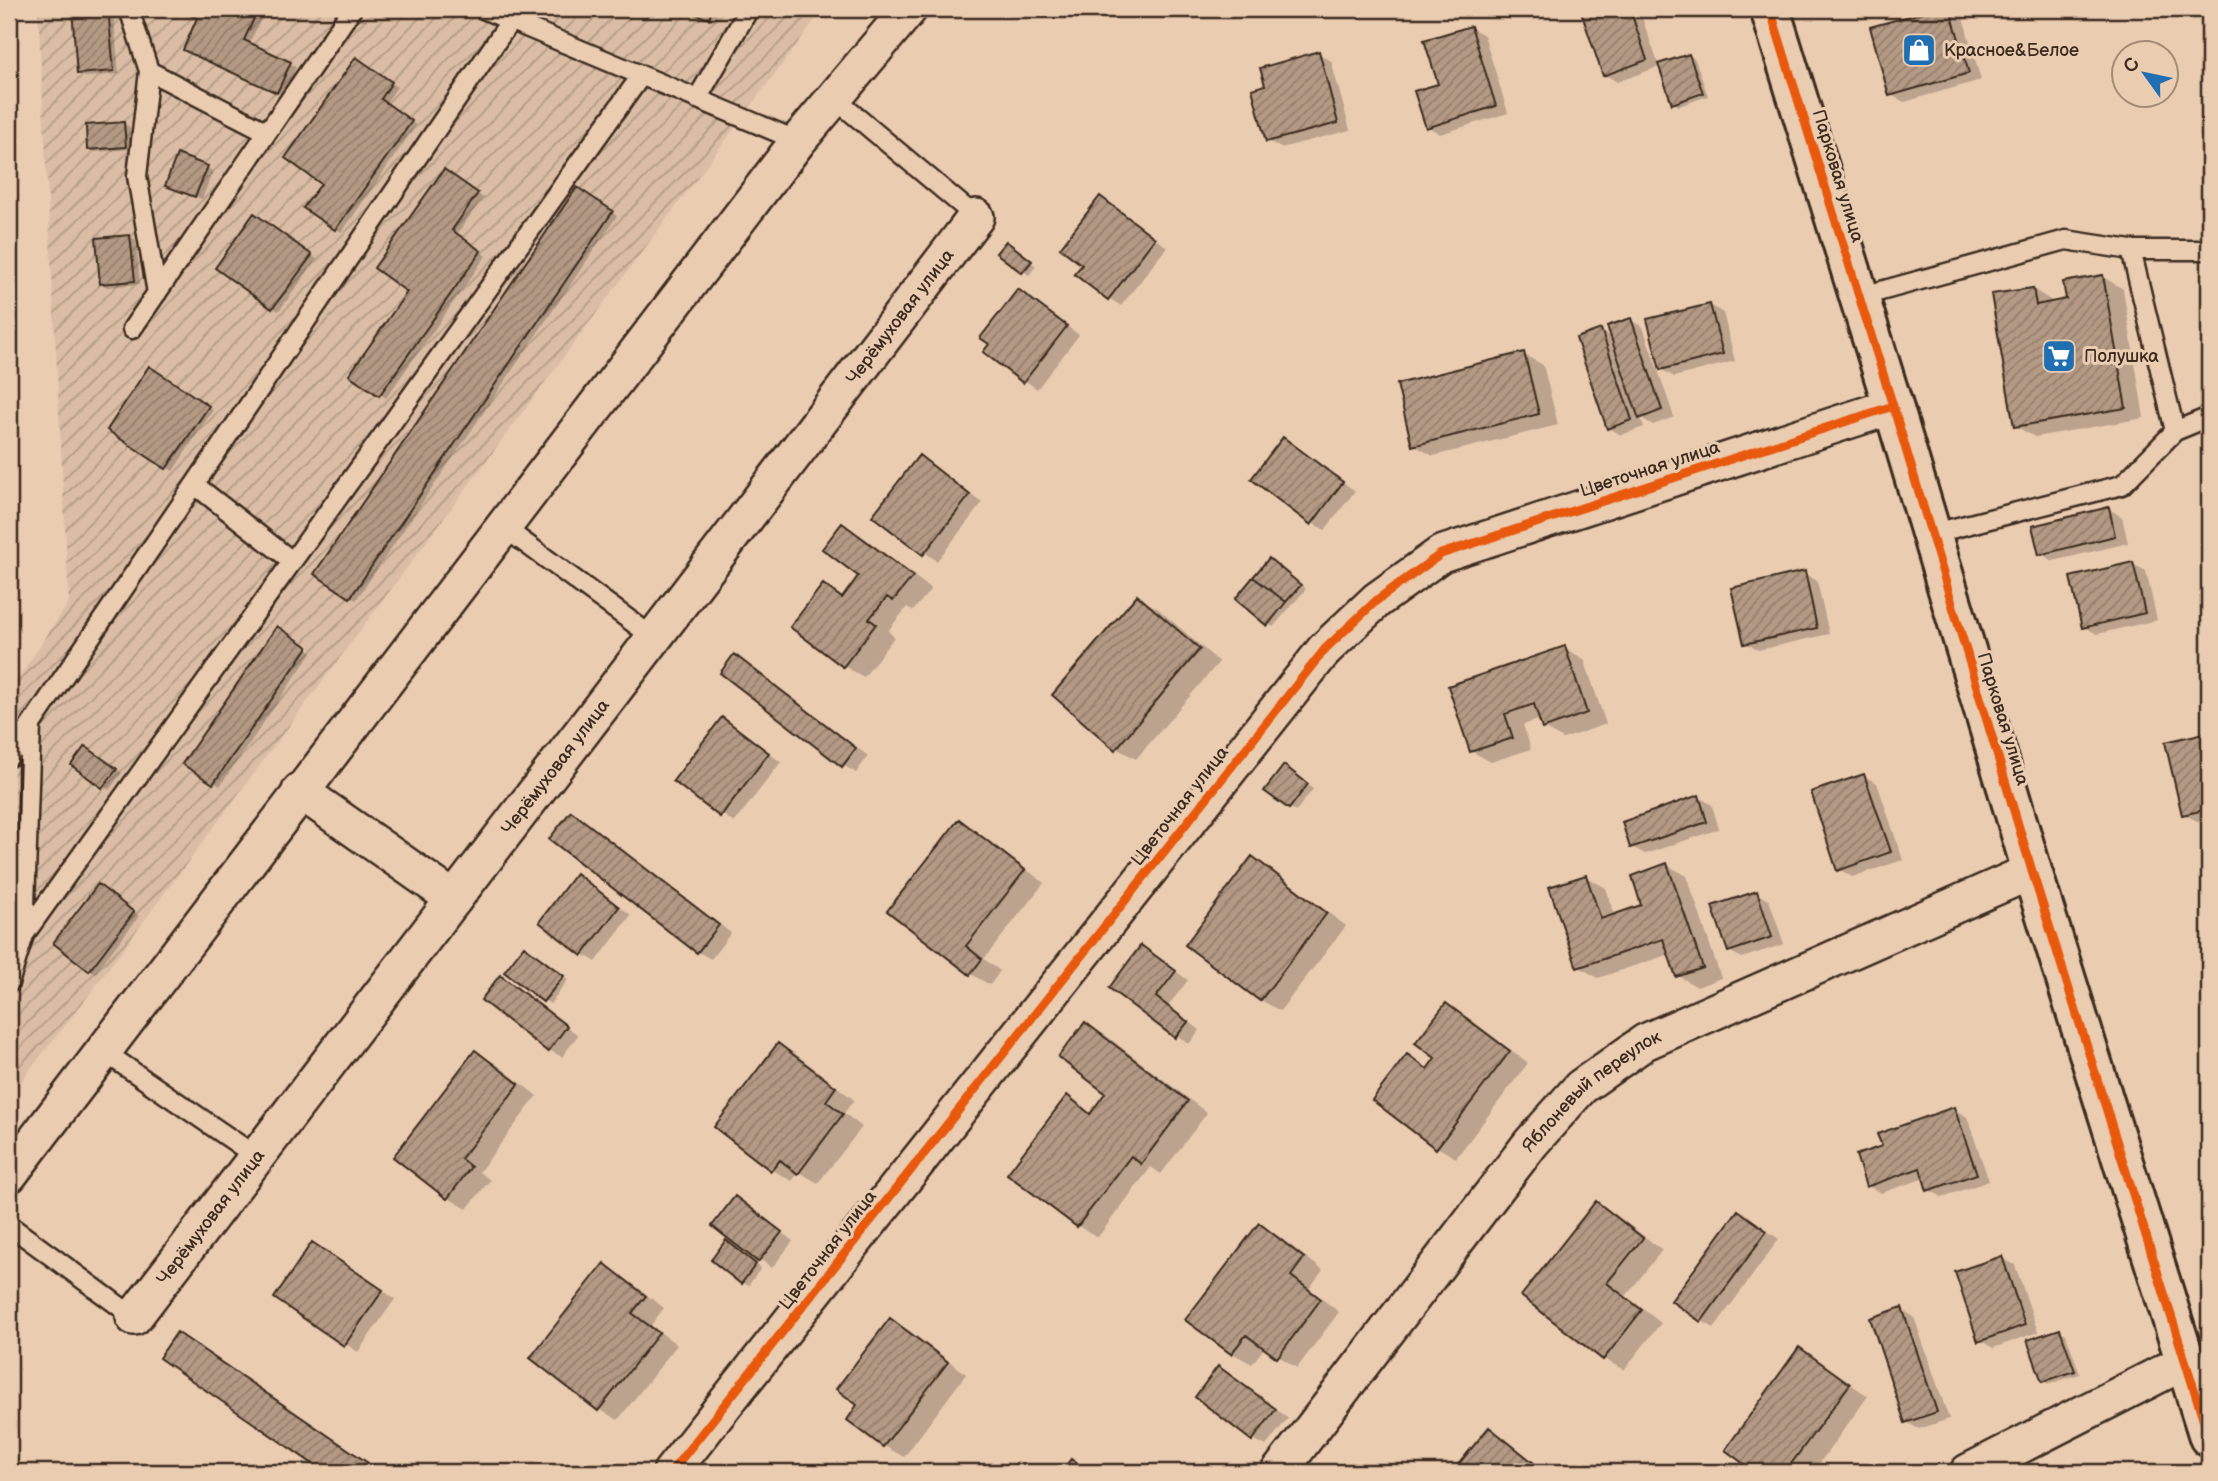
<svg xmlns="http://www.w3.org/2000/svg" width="2218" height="1481" font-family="'Balsamiq Sans',sans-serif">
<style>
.industrial{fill:url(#industrial-furrows)}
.shadow{fill:#0003}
.building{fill:url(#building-hatch);stroke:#3b2a1e;stroke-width:2}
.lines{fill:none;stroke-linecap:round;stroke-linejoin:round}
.service-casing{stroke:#3b2a1e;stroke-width:23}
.minor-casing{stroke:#3b2a1e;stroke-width:40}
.tertiary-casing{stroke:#3b2a1e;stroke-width:44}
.service{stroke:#eaccb1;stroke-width:18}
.minor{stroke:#eaccb1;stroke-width:35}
.tertiary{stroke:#eaccb1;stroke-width:38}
.cycleway-casing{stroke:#eaccb1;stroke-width:13}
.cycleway{stroke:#e8590c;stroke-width:9}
.labels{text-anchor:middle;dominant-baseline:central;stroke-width:6;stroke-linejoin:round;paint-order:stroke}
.poi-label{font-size:18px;fill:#3b2a1e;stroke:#eaccb1;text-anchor:start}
.street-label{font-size:18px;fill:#3b2a1e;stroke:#eaccb1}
</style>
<defs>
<pattern id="industrial-furrows" width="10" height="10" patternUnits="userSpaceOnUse" patternTransform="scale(1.75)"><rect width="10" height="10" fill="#dabda4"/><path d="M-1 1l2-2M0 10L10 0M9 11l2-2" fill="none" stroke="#b29a85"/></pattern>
<pattern id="building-hatch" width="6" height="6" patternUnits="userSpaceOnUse" patternTransform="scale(1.75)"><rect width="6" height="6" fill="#b49a84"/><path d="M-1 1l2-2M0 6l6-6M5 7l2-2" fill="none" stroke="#947e6b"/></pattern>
</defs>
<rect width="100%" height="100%" fill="#eaccb1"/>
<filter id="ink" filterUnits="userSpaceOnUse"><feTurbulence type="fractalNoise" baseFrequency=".0143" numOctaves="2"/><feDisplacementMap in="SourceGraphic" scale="14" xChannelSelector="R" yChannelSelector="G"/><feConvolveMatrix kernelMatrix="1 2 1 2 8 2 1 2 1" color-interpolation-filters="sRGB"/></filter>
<g filter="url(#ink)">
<path class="industrial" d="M38 9H823L85 1000 9 1096V693L69 602Z"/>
<path class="shadow" d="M73 9H113L119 74 85 77 79 73Z
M179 9H251L263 15 249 44 296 67 283 95 191 53 199 18Z
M683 9H719L715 21Z
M1581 9H1639L1659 66 1689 56 1695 59 1708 96 1679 106 1673 103 1661 66 1617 82 1604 74Z
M1941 9H1953L1962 14 1981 80 1904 102 1891 95 1872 28Z
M1471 28 1484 35 1508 113 1440 134 1427 126Z
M1318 53 1331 61 1350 130 1281 148 1268 141 1267 86Z
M363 62 397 87 385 104 416 125 342 232 336 229 323 183Z
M124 124 130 127 132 149 95 152 89 149Z
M207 168 213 171 202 199 173 188Z
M450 174 483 198 456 235 486 256 386 398 380 394 410 292Z
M583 193 617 216 356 600 350 597Z
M1100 198 1167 247 1121 306 1109 298 1085 264Z
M261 219 317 259 279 311 273 308Z
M130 237 136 240 140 284 107 287 101 283Z
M1012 247 1036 266 1029 275 999 253Z
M2103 277 2123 289 2144 418 2035 437 2015 426 2033 289 2052 301 2053 303 2068 301Z
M1019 291 1079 335 1037 389 985 352 992 344Z
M1710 305 1723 313 1735 361 1674 377 1661 369Z
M1630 320 1643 327 1674 417 1653 425 1641 418 1644 427 1621 435 1608 427 1600 331 1613 338Z
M1523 354 1543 365 1558 425 1433 456 1414 445Z
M156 372 213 410 173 471 109 430Z
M1284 439 1355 491 1325 530 1312 523Z
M919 457 982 503 937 561 874 516Z
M2109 509 2122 517 2128 543 2053 561 2040 553Z
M843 525 862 536 931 589 913 611 907 607 888 631 894 637 864 677 844 666 792 626 823 586 844 598 860 576Z
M1270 560 1306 589 1273 627 1268 624Z
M2133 564 2146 571 2157 620 2097 634 2084 627Z
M1804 573 1817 581 1829 634 1759 650 1746 643Z
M1137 597 1157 608 1219 662 1136 759 1116 748Z
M283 632 312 652 220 786 185 763Z
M1564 648 1584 659 1606 724 1563 739 1543 728 1541 719 1523 725 1531 749 1491 762 1471 751Z
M735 656 748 664 868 756 856 773 843 765Z
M723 720 781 762 734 823 676 780Z
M2209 734V819L2197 821 2184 814 2167 743Z
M91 751 122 773 109 790 73 765Z
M1290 771 1313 789 1296 811 1290 808Z
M1864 776 1877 783 1903 860 1852 877 1839 869Z
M1699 797 1712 805 1719 829 1645 854 1632 847Z
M584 821 731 933 711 959 698 952 551 839Z
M959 821 979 833 1044 883 984 959 1000 971 990 985 971 974 890 911Z
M1253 859 1272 870 1346 926 1280 1011 1261 1000Z
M1667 865 1687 876 1721 978 1697 987 1677 975 1670 954 1598 978 1579 967 1586 877 1606 888 1615 916 1644 906Z
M577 876 631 915 596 962 583 954Z
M105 890 139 916 95 973 90 970Z
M1756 893 1769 900 1784 944 1742 958 1729 951Z
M2206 920H2209V936Z
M1142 948 1188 980 1168 1006 1200 1030 1189 1044 1111 988Z
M530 951 568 980 550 1004 506 972Z
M501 977 578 1035 562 1057 549 1050Z
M1446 1005 1466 1016 1528 1063 1456 1158 1437 1147 1407 1057 1429 1069 1437 1058Z
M1085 1024 1105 1035 1207 1113 1161 1174 1151 1167 1098 1237 1078 1226 1009 1174 1067 1098 1093 1114 1108 1093Z
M779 1045 798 1056 854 1100 844 1113 862 1127 818 1183 799 1172 792 1181 772 1170 716 1126Z
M475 1052 495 1063 537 1096 479 1172 490 1180 467 1209 448 1198Z
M1954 1109 1967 1117 1989 1181 1942 1197 1929 1190 1925 1178 1881 1193 1868 1186 1884 1148Z
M736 1199 793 1241 772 1268 715 1226Z
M1596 1203 1615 1214 1662 1250 1626 1296 1661 1323 1624 1370 1604 1359 1524 1296Z
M1738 1212 1779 1239 1714 1328 1702 1321Z
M1259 1225 1278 1236 1323 1270 1309 1289 1339 1312 1297 1368 1265 1347 1252 1364 1232 1353 1188 1319Z
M732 1246 761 1268 748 1286 742 1282Z
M326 1251 395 1299 358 1352 276 1297Z
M2002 1258 2015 1265 2038 1332 1993 1348 1980 1340Z
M604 1265 623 1277 664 1308 651 1325 677 1345 618 1420 599 1409Z
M1901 1309 1914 1317 1949 1419 1919 1429 1906 1422Z
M891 1320 910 1331 966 1374 904 1457 884 1446 849 1419 860 1405Z
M2060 1331 2066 1334 2080 1374 2049 1384 2043 1381Z
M197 1346 381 1472H319L322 1468Z
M1800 1350 1868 1396 1813 1472H1758L1727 1450Z
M1219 1368 1288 1418 1266 1446 1253 1439Z
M1489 1429 1502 1436 1547 1472H1454Z"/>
<path class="building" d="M72 9H108L114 71 77 74Z
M177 9 258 10 244 40 291 62 277 93 183 50 197 18Z
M681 9H712L709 19Z
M1580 9H1630L1647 60 1603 76Z
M1935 9H1950L1969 73 1889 96 1870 27Z
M1471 26 1496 106 1426 128 1414 91 1438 84 1424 40Z
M1319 51 1338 123 1266 142 1252 89 1265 85 1260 68Z
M1689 54 1703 93 1672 104 1658 64Z
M356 57 392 82 381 99 412 121 335 230 303 208 321 184 285 158Z
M124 122 126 147 87 150 86 125Z
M177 154 208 166 195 197 165 186Z
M444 169 478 193 452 230 481 251 379 396 349 375 407 292 374 268Z
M577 187 613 211 350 598 314 574Z
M1100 196 1155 238 1108 300 1074 274 1082 265 1060 248Z
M254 213 312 255 272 309 215 268Z
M130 235 135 281 100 284 96 238Z
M1006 241 1032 261 1022 273 996 253Z
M2103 275 2126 408 2014 427 1991 294 2033 288 2036 305 2066 299 2063 282Z
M1018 289 1067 326 1023 383 983 352 989 344 980 338Z
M1710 304 1723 354 1660 370 1647 319Z
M1631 318 1662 410 1639 419 1607 326Z
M1601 329 1632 420 1607 429 1576 338Z
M1524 352 1539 414 1412 446 1397 384Z
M149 366 209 406 166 469 107 430Z
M1283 437 1343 482 1311 525 1251 479Z
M919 455 970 495 923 555 872 516Z
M2109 507 2115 536 2039 555 2032 526Z
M842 523 913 576 893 601 887 597 869 619 876 624 843 667 790 627 823 584 842 598 858 576 822 549Z
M1269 558 1301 585 1286 602 1253 577Z
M2133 562 2145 613 2082 628 2070 577Z
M1805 571 1817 628 1744 644 1731 588Z
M1253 577 1286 602 1267 626 1235 599Z
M1137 595 1200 649 1115 750 1052 695Z
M277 626 308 647 213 784 182 764Z
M1565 646 1587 713 1542 729 1534 704 1505 714 1513 738 1470 752 1448 686Z
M734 654 856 748 842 767 720 673Z
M722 717 769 753 720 817 673 781Z
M2209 732V809L2182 815 2165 742Z
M85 746 117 769 102 788 71 765Z
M1284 765 1308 784 1289 809 1264 791Z
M1864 774 1891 852 1837 871 1811 792Z
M1699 795 1707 822 1630 848 1622 822Z
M571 811 719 925 697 953 549 839Z
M959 819 1025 870 966 946 982 959 970 975 887 911Z
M1252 856 1327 913 1260 1001 1185 945Z
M1667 863 1703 968 1676 977 1663 939 1577 968 1549 887 1586 875 1601 919 1641 905 1632 876Z
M576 873 619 907 582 956 539 922Z
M98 884 134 912 89 971 53 943Z
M1757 891 1772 937 1728 952 1712 906Z
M1141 945 1176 971 1156 997 1188 1022 1175 1038 1109 988Z
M524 946 564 976 543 1002 504 972Z
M500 975 567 1026 548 1052 481 1000Z
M1446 1003 1510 1051 1436 1149 1372 1100 1407 1054 1427 1069 1435 1058 1415 1043Z
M1085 1022 1188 1101 1141 1164 1131 1156 1077 1227 1007 1174 1067 1095 1090 1114 1105 1093 1058 1057Z
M778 1043 836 1087 826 1101 843 1114 798 1174 780 1160 771 1171 714 1127Z
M475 1050 519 1084 461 1159 471 1167 447 1199 393 1157Z
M1954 1107 1977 1174 1927 1191 1920 1168 1866 1187 1856 1155 1882 1146 1877 1134Z
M735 1196 782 1232 758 1262 712 1226Z
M1596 1201 1643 1238 1607 1283 1642 1310 1603 1360 1521 1296Z
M1738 1210 1767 1231 1701 1322 1671 1301Z
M1259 1223 1304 1258 1291 1276 1321 1299 1277 1358 1246 1335 1231 1354 1185 1320Z
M726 1240 756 1264 741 1284 711 1260Z
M312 1242 383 1290 344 1346 274 1298Z
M2002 1256 2025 1325 1978 1342 1955 1272Z
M604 1263 646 1296 632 1313 659 1333 598 1411 530 1358Z
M1902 1307 1937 1412 1905 1423 1870 1318Z
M890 1318 948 1362 883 1447 847 1420 857 1405 836 1389Z
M2060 1329 2075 1371 2042 1382 2027 1340Z
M177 1332 368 1463 361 1472H317L320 1469 159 1358Z
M1799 1347 1850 1384 1785 1472H1755L1725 1450Z
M1218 1366 1276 1409 1252 1441 1195 1397Z
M1489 1427 1545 1472H1452Z
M1071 1459 1089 1472H1061Z"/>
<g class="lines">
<g class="service-casing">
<path id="service" d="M129 9 149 71 137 176 157 293
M483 9 798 141
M149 71 267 132
M834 98 976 217
M697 99 749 9
M2131 250 2175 431 2209 417
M1859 297 2066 240 2131 250H2209
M132 329 352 9
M195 485 292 561
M502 526 654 638
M1931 534 2122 485 2175 431
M9 757 511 20
M24 935 641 76
M9 983 24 935 31 726
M103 1051 257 1157
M9 1225 134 1317"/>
</g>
<g class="minor-casing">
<g id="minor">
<path d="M300 791 454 899"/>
<path d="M9 1175 798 141 909 9"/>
<path id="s1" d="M134 1317 976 217"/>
<path d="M671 1472 1325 649 1377 600 1441 554 1893 406"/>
<path id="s2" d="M1279 1472 1531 1143 1581 1087 1645 1042 2032 871"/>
<path d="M1968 1472 2186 1361"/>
</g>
</g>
<g class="tertiary-casing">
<path id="tertiary" d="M1770 9 1893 406 2032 871 2209 1437"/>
</g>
<use href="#service" class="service"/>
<use href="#minor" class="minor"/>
<use href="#tertiary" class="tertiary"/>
<g class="cycleway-casing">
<path id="cycleway" d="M1770 9 1893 406 2032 871 2209 1437
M671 1472 1325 649 1377 600 1441 554 1893 406"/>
</g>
<use href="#cycleway" class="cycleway"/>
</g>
</g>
<defs>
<g id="shop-square" transform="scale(1.75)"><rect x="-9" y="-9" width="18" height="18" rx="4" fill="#1f6fb2" stroke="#eaccb1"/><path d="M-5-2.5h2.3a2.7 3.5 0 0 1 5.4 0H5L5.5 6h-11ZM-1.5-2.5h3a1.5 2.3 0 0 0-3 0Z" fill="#fff"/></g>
<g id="supermarket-square" transform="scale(1.75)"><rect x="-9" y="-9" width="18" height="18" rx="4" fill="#1f6fb2" stroke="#eaccb1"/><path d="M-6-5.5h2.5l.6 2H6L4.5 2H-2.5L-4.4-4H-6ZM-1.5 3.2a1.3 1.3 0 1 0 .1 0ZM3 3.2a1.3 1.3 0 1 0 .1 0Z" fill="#fff"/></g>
</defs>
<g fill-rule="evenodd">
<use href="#shop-square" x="1919" y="50"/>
<use href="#supermarket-square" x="2059" y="356"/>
</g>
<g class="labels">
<g class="poi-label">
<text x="1944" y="50">Красное&amp;Белое</text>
<text x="2084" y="356">Полушка</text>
</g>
<g class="street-label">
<text transform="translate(1838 176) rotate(73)">Парковая улица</text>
<text stroke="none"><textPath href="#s1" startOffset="1260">Черёмуховая улица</textPath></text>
<text transform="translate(1650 469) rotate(-18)">Цветочная улица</text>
<text transform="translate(2003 719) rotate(73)">Парковая улица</text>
<text stroke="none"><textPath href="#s1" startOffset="693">Черёмуховая улица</textPath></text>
<text transform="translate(1180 806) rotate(-52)">Цветочная улица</text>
<text stroke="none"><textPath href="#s2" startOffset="495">Яблоневый переулок</textPath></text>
<text stroke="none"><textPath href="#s1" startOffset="126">Черёмуховая улица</textPath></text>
<text transform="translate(828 1250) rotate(-52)">Цветочная улица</text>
</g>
</g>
<rect width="2218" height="1481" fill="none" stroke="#eaccb1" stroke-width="35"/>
<rect x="18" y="18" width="2183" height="1446" fill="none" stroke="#3b2a1e" stroke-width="2.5" filter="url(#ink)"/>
<g transform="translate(2145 74) rotate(303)"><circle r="33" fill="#eaccb1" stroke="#a48b76" stroke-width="2"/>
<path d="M0-5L12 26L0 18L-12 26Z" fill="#1f6fb2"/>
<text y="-10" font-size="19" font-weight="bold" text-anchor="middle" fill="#3b2a1e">С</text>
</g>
</svg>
